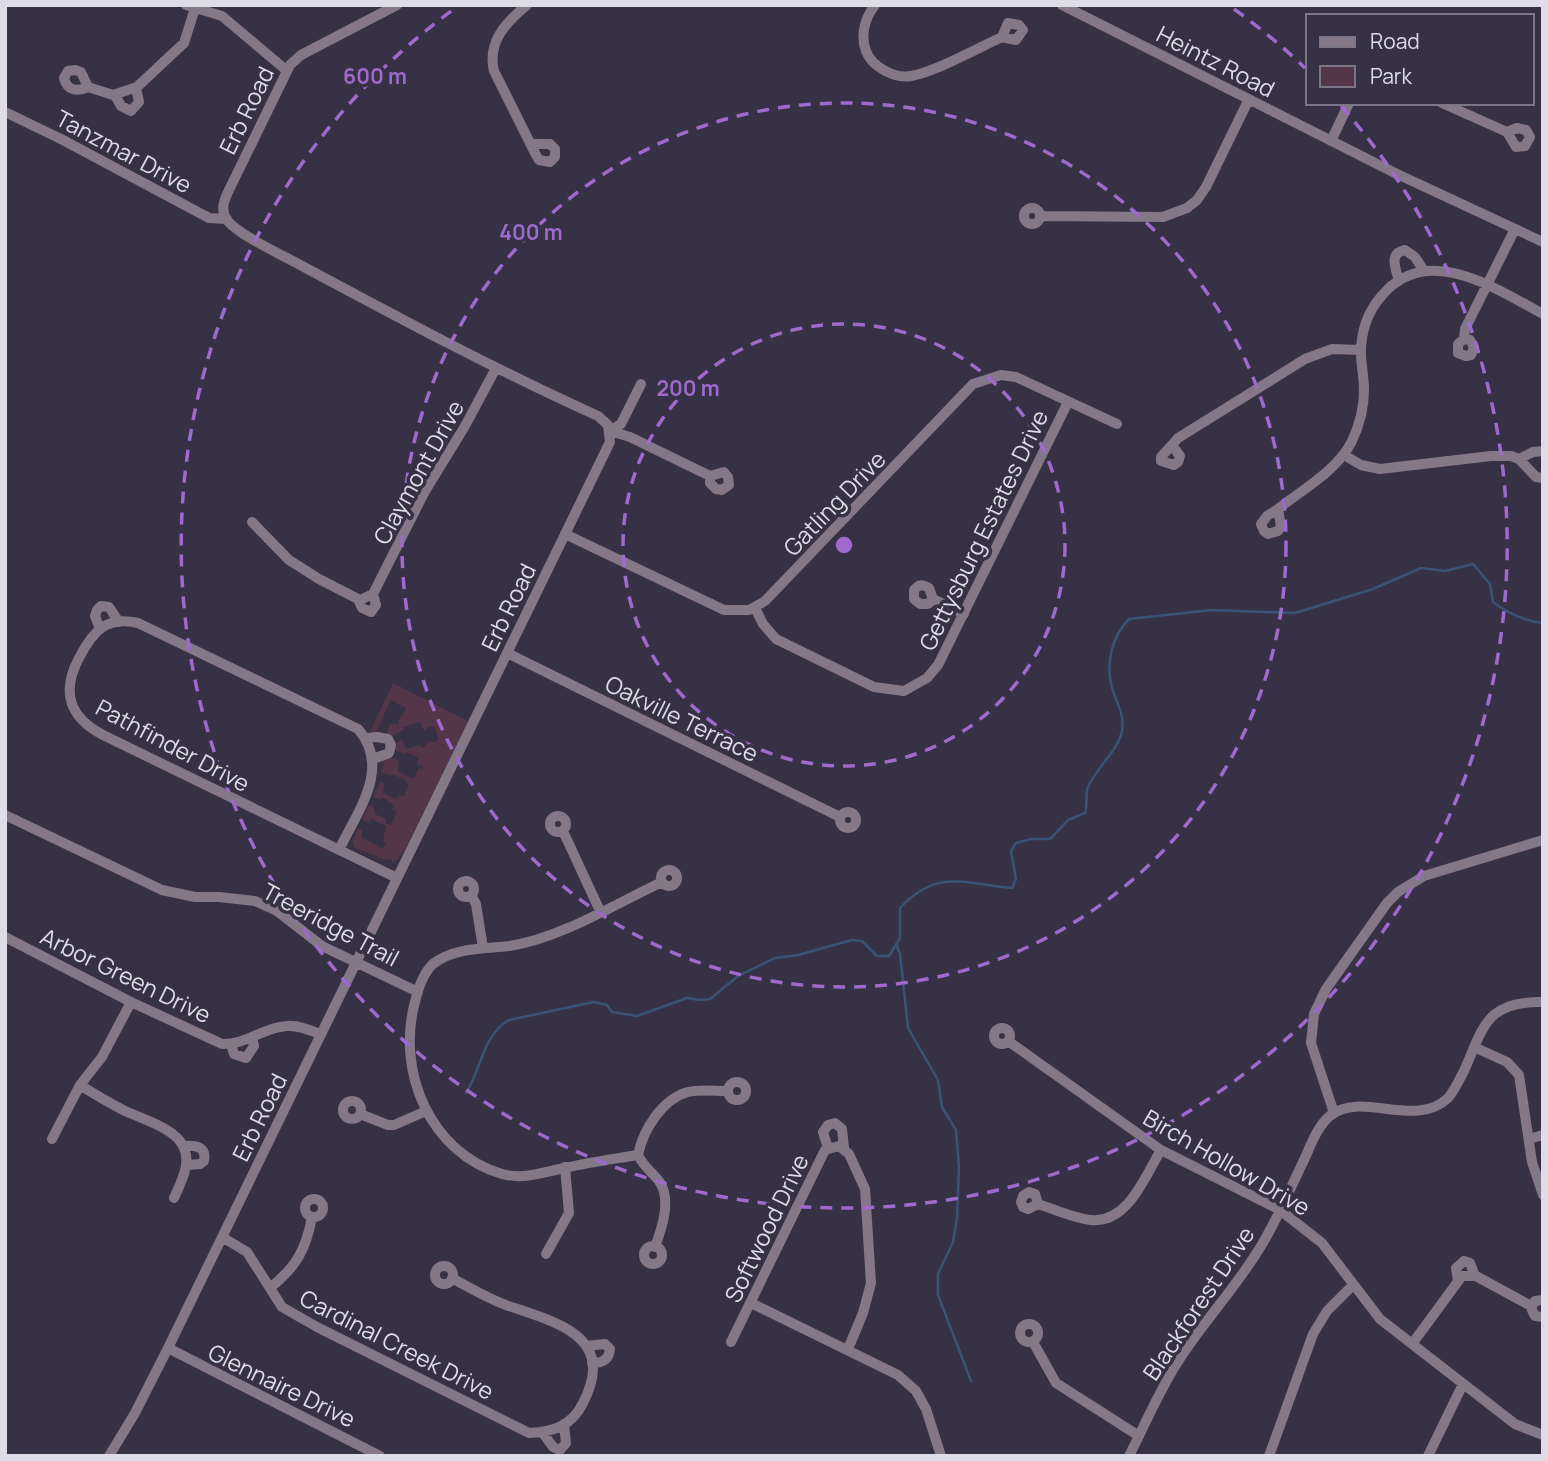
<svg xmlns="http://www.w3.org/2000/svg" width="1548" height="1461" font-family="Manrope,sans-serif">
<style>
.green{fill:#54364b}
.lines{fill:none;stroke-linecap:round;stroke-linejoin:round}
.stream{stroke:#3a5375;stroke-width:2.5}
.minor{stroke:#837788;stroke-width:10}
.ring{fill:none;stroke:#9e6ace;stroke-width:3.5;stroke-dasharray:12 9}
.labels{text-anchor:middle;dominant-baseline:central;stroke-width:7;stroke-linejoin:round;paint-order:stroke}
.street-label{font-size:23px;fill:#dfdce9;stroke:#373145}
.centre{fill:#9e6ace;stroke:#373145;stroke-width:3.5}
.ring-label{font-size:21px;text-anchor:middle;font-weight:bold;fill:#9e6ace;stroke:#373145;stroke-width:7;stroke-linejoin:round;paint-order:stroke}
</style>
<rect width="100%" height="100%" fill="#373145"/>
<path class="green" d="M393 683 468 721 405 850 393 863 391 859 385 860 354 847 353 841 358 828 362 830V838L383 849 386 843 383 841 386 826 371 819 369 823 362 820 369 805 374 807 375 814 386 819V824L391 825 397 812 392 809 394 805 382 797 380 800 373 797 380 782 384 783 383 793 396 799 398 795 404 797 409 785 405 780 392 774 391 776 381 772 384 764 381 762 388 757 398 760V771L413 779 419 768 422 769 423 767 417 763 419 758 406 752 404 754 394 749 395 744 402 740 406 749 419 745 423 748 429 741 435 743 438 739 435 727H428L425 732 420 722 403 727 404 730 391 736 387 733 390 723 399 725 398 722 406 708 391 700 376 732H370Z"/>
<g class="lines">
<path class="stream" d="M897 946 900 954 908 1028 938 1080 942 1107 956 1130 959 1167 957 1217 953 1242 938 1274V1295L971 1381
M466 1093C482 1068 482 1036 509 1020L594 1002 607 1005 612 1012 637 1016 687 998 700 1000 710 999 738 976 775 958 798 955 852 940 862 941 877 956H889L900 938V908C937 868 964 884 1012 888L1016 879 1011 851 1016 843 1031 839H1050L1068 820 1085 813C1088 805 1085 795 1088 787 1096 768 1118 751 1122 731 1125 713 1115 701 1111 684 1106 661 1113 635 1129 619L1212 610 1295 613 1373 589 1421 568 1445 571 1473 564 1490 584 1493 602C1508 613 1523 621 1543 623"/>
<path class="minor" d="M186 5 222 16 286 70
M527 5C506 22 487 42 494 71L536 155 539 160 550 162 555 157V149L550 144H531
M875 5C865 18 860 35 866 51 872 67 895 79 911 76 935 72 978 48 1002 37L1016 40 1023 30 1019 25 1008 23 1002 37
M1062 5 1395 173 1543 242
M88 87 81 72 75 70 68 71 64 78C67 91 77 92 88 87L113 95 137 87 184 43 196 5
M115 95 121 106 131 111 139 102 136 88
M1442 103 1507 132 1516 147 1525 146 1530 137 1526 130 1517 128 1507 132
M5 112 61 139 209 218 227 219
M1331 141 1349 103
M1024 216a8 8 0 1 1 16 0a8 8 0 1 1-16 0Z
M1040 216 1163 217 1187 208 1197 200 1206 187 1249 99
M1399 281C1396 269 1388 253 1405 250L1415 257 1424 271
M1464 339 1470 340 1474 347 1471 355 1466 356 1458 353V344L1464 339 1465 329 1515 229
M610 431 630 437 710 476 724 472 728 477 729 485 722 490 716 489 710 483V476
M610 431 621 424 641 384
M1172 445 1161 457V461L1174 465 1178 462 1180 456 1172 445 1178 438 1305 359 1332 349 1361 350
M1344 455 1361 465 1380 469 1491 456H1511L1519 459 1536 477 1543 478
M1519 459 1533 452 1543 451
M1278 509 1267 516 1261 524 1264 531 1268 534 1278 531 1281 526 1278 509C1303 489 1337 471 1352 441 1359 426 1364 407 1364 390 1364 375 1360 361 1361 347 1363 324 1370 307 1387 290 1433 245 1498 290 1543 314
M252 522 289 560 319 579 360 600 373 594 424 493 465 426 496 368
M565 534 724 610H749L765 601 973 384 1001 375 1016 377 1117 424
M358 599 362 608 371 612 376 605 373 594
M933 599 928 604H920L914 599V590C919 584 922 584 929 588L933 599 964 614
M755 608 763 624 776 639 874 687 904 691 927 678 938 665 1068 402
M100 629 95 616 97 610 101 606 109 607 119 622
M507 653 840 817
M367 738 377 737 388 739 391 745 389 753 373 759
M840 820a8 8 0 1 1 16 0a8 8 0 1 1-16 0Z
M5 815 162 890 195 897H219L255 901 277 911 322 946 418 992
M550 824a8 8 0 1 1 16 0a8 8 0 1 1-16 0Z
M563 831 600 911
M339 850C357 812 392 768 358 729L138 623C106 616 93 631 79 658 61 692 69 717 103 735L397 878
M661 878a8 8 0 1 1 16 0a8 8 0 1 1-16 0Z
M458 889a8 8 0 1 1 16 0a8 8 0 1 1-16 0Z
M471 895 476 904 483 948
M5 937 131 1002 222 1044C246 1045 264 1027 287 1026 298 1025 310 1030 320 1034
M994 1036a8 8 0 1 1 16 0a8 8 0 1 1-16 0Z
M1008 1041 1161 1150 1280 1210 1322 1243 1380 1319 1515 1424 1543 1435
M231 1044 234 1054 246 1058 254 1046 252 1038
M1474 1047 1507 1062 1519 1075 1532 1162 1543 1195
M728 1091a9 9 0 1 1 18 0a9 9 0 1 1-18 0Z
M80 1085C94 1094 108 1102 123 1110 139 1118 175 1128 183 1146 192 1163 181 1182 174 1198
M343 1110a9 9 0 1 1 18 0a9 9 0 1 1-18 0Z
M1334 1113 1311 1043 1314 1014 1326 989 1387 903 1398 892 1424 876 1543 840
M360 1114 388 1125H394L426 1111
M52 1139 80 1085 102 1057 131 1002
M1529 1139 1543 1135
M183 1146C195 1145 207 1146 204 1161L200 1164 187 1165
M828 1148 823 1132 828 1125 835 1123 842 1129 844 1148
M638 1155C614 1159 589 1162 565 1168 543 1172 524 1180 502 1174 430 1153 396 1071 415 1002 418 989 423 973 433 964 454 947 486 949 510 946 561 938 615 904 662 882
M638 1155C643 1130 662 1099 688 1092 701 1089 714 1091 727 1091
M638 1155C643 1166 652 1172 659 1181 672 1199 662 1228 655 1247
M305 1208a9 9 0 1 1 18 0a9 9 0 1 1-18 0Z
M1038 1204 1035 1194 1029 1192 1023 1196 1021 1202 1023 1207 1028 1209 1038 1204C1054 1209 1073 1218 1091 1220 1128 1224 1145 1176 1161 1150
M222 1237 247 1252 282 1307 317 1327 529 1433C553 1432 572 1426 583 1403 618 1335 554 1322 506 1305 487 1298 470 1288 452 1278
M644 1255a9 9 0 1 1 18 0a9 9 0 1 1-18 0Z
M546 1254 569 1213 565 1167
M435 1275a9 9 0 1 1 18 0a9 9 0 1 1-18 0Z
M1458 1281 1456 1268 1464 1261 1470 1263 1475 1276
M270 1288C296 1267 306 1250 312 1217
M1543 1300 1535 1301 1531 1308 1535 1316 1543 1317
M751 1303 898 1375 916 1391 926 1409 941 1456
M1020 1333a9 9 0 1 1 18 0a9 9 0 1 1-18 0Z
M731 1342 825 1150 839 1146 849 1154 865 1189 871 1283 863 1313 848 1349
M1033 1342 1056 1383 1139 1436
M1412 1344 1462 1276H1476L1531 1306
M586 1346 605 1344 610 1349C609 1360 602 1363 592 1363
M168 1348 380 1456
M542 1432 553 1447 560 1450 566 1443 564 1424
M109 1456 135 1413 168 1348 610 442 608 425 598 416C498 371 401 319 304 267 286 257 238 235 227 220 220 210 224 200 229 190L290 65 301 55 397 5
M1129 1456C1146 1423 1160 1388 1181 1357 1207 1317 1240 1283 1264 1241 1279 1215 1291 1187 1304 1160 1311 1145 1317 1126 1331 1115 1362 1091 1416 1129 1448 1098 1455 1090 1459 1080 1464 1071 1484 1026 1486 1001 1543 1002
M1269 1456 1313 1334 1327 1311 1353 1285
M1428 1456 1463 1384"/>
</g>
<g class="ring">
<circle cx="844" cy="545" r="221"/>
<circle cx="844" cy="545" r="442"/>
<path d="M1234 9A663 663 0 0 1 1305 68M1341 106A663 663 0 1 1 454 9"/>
</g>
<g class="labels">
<g class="street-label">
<text transform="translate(1216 61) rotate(27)">Heintz Road</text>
<text transform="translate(246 110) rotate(-64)">Erb Road</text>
<text transform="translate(124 151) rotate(28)">Tanzmar Drive</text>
<text transform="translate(418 472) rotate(-61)">Claymont Drive</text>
<text transform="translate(834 503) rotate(-46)">Gatling Drive</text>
<text transform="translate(983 530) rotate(-64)">Gettysburg Estates Drive</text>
<text transform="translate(508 607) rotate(-64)">Erb Road</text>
<text transform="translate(682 718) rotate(26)">Oakville Terrace</text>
<text transform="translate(173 745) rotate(28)">Pathfinder Drive</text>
<text transform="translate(331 924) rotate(28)">Treeridge Trail</text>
<text transform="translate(126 975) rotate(26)">Arbor Green Drive</text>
<text transform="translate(259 1117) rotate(-64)">Erb Road</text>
<text transform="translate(1227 1162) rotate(30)">Birch Hollow Drive</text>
<text transform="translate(766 1228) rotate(-64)">Softwood Drive</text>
<text transform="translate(1198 1303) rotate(-56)">Blackforest Drive</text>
<text transform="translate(397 1344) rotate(27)">Cardinal Creek Drive</text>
<text transform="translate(282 1385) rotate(26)">Glennaire Drive</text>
</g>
</g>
<circle cx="844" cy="545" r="10" class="centre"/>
<g class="ring-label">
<text x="375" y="84">600 m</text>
<text x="531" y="240">400 m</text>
<text x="688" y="396">200 m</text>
</g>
<rect width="1548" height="1461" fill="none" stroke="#dfdce9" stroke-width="14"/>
<rect x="1306" y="14" width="228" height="91" fill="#373145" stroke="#7a7587" stroke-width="2"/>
<rect x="1320" y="37" width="35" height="10" fill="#837788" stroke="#7a7587" stroke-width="2"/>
<text x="1370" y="49" font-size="21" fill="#dfdce9">Road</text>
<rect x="1320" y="66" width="35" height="21" fill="#54364b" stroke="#7a7587" stroke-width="2"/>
<text x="1370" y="84" font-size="21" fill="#dfdce9">Park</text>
</svg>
